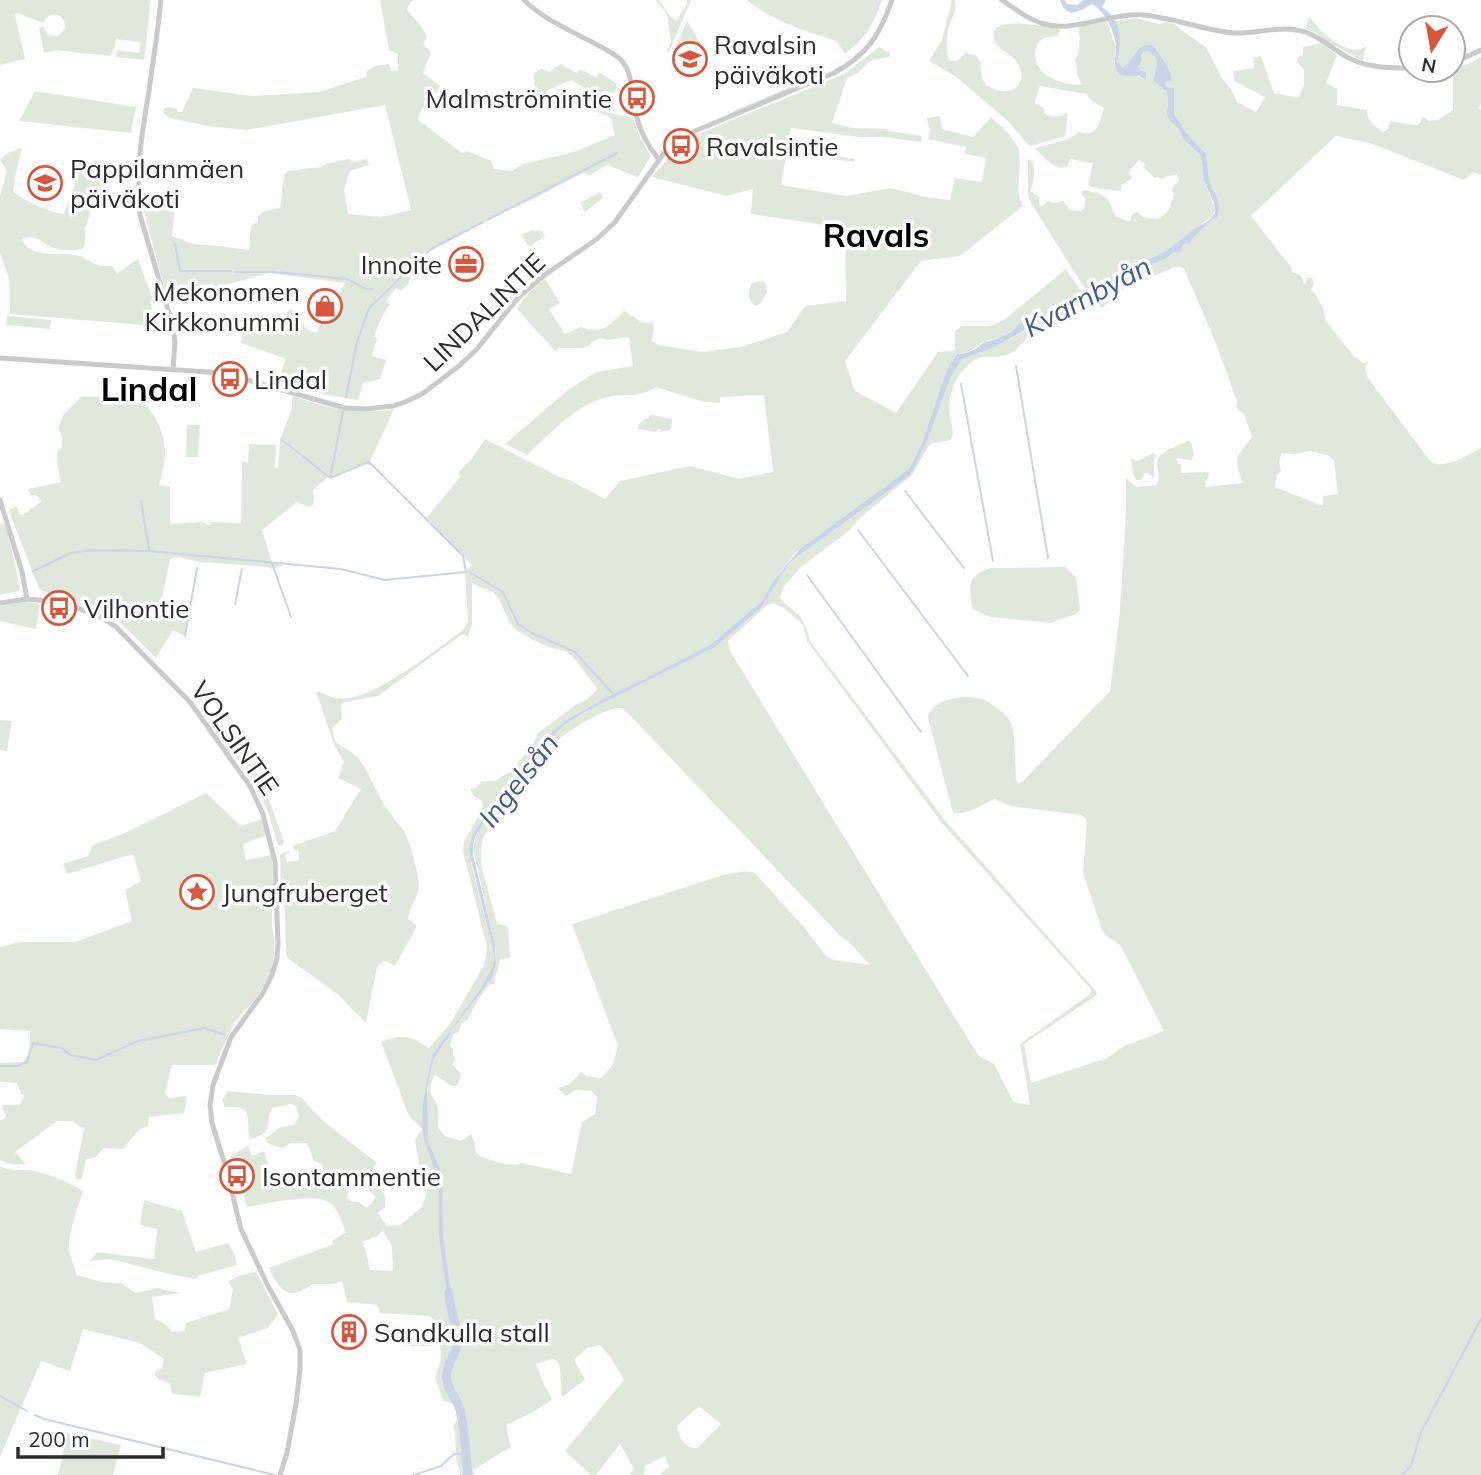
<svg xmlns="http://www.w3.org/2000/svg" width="1481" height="1475" font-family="Mulish,sans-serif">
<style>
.green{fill:#dfe9db;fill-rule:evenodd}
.water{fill:#c9d4e8}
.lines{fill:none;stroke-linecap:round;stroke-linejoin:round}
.stream{stroke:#c9d4e8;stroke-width:2}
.river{stroke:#c9d4e8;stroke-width:9}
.minor{stroke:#cacaca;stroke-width:5}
.labels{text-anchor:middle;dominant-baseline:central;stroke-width:7;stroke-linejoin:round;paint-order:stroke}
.poi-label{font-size:26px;fill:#2d2d2d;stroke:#fff;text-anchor:start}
.street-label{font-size:26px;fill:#2d2d2d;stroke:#fff}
.water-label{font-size:28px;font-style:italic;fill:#425c88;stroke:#fff}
.district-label{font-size:33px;font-weight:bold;fill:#000;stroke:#fff}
</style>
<rect width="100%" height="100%" fill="#fff"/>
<path class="green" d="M0 0H151L144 60 115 57 117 50 139 53 140 42 116 39 115 47 110 56 56 50 44 53 39 28 43 26 48 35 58 36 65 29C66 13 50 9 43 23L18 13 15 14 25 59 0 65Z
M380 0H415L411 2 407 9C413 19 423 25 427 37L423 44 431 52 423 73 440 86C434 98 420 106 418 120L462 153 467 151 492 161 493 169 512 171 523 164 574 152 615 135 611 118 595 111V110L633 118 641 140 651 156 638 177 607 165 590 175 583 173 537 197 490 219 429 252 406 274 411 278 407 286 400 291 396 288 386 301 390 304C383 314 378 324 374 337L377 338 372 356 386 360 380 379 363 383 358 400 327 395 278 380 286 359 241 343 245 314 277 320 291 309 301 318 305 328 316 333 345 283 269 273 199 292 197 289 186 292V296L171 300 166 294 142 204 144 202 147 203V209L172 210 174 214 172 236 193 244 220 246 249 250 251 225 258 222V216L265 211 280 208 284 176 287 171 321 167 330 163 349 159 354 162 367 159 369 165 350 171 344 190 348 214 381 217 411 210 385 105 247 130 207 126 170 118 163 113 164 108 168 107 177 109 178 112H182L193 88 252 96 319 92 366 77 367 71 375 66 389 64 391 71 398 70V54L389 50Z
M656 0H659L670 16 676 21 687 4V0H691L669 52 667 51 671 42 667 15Z
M747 0H882C874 23 865 39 845 54L838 43 833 40C804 31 771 20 747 0Z
M952 0H955C957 12 954 12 950 23 946 34 947 47 948 59L951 61H958L965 53C969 54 973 54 976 56 987 65 974 80 992 88 1012 98 1030 83 1017 62 1012 53 997 50 994 40 986 12 1047 28 1059 29L1060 31 1058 36C1053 37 1046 36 1041 40 1031 49 1035 67 1045 74 1055 82 1071 85 1082 85L1077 74 1075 59C1082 51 1079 37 1079 27L1107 22 1116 47 1114 64 1126 76C1133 76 1137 75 1143 79L1146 78V72L1139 70 1138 64 1142 60 1141 55 1144 51C1152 50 1156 57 1158 64L1154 76 1156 83 1167 92 1168 100 1167 113 1173 124 1179 130 1184 140 1201 156 1204 181 1215 209 1212 216 1166 251 1120 272 1115 277 1087 292 1031 203 1028 195V162L1030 159C1038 167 1033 181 1031 191L1039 197V204L1042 206 1048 201 1054 203 1063 201 1070 210 1080 211 1084 209 1085 199 1081 193 1084 190C1091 192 1100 192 1106 198 1117 209 1107 217 1130 221 1132 217 1131 213 1137 212L1143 217 1159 219 1169 210 1174 194 1172 191 1174 185 1179 181 1177 174 1165 177 1162 179 1158 177 1155 178 1144 168 1145 164 1139 160 1128 173 1132 177 1131 179 1121 185V191L1099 189 1088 186 1093 162 1090 163 1071 159 1067 167C1054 170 1043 157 1035 148L1068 139 1079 132C1098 138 1099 123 1104 108L1092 101 1086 94 1040 86 1035 101 1036 104 1044 108V113C1050 117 1060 118 1066 113L1068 114 1065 136 1031 146 1028 145 1009 122 955 76 929 61 942 40Z
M1309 16C1318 30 1349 60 1366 46L1363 61 1334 45H1331L1315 32 1306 29Z
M1136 18 1159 24 1165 22 1175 24 1181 30 1206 47 1222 78 1231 89 1237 102 1256 112 1265 97 1234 81 1233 71 1254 68 1253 58 1261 56 1274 93 1299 98 1304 84V70L1297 62V58L1303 55V47L1321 43 1337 55 1326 83 1337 89V105L1367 110C1366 120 1375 127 1383 132L1388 129 1390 121 1417 125 1421 122V118H1426L1429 121 1438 120 1453 110V74L1450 70H1453V67L1468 64 1481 57V103L1478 109H1481V175L1473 172 1464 180 1373 144 1336 136 1251 216 1291 267 1292 272 1301 275 1304 284 1306 283 1307 278H1312L1314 284 1311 290 1316 295 1324 310 1325 320 1353 355 1363 363 1368 362 1365 368 1368 378 1431 462C1446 470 1467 455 1481 448V1475H659L669 1467 665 1456 645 1466 644 1475H629L634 1469 620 1444 596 1475H591L565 1451 624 1380 611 1358 600 1345 587 1348 574 1360 585 1380 562 1397C561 1390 561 1366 558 1362 556 1360 554 1360 553 1359L536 1364 545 1387 550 1394 552 1400 531 1413 506 1425 511 1447 473 1470 475 1475H460V1470L456 1460 455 1431 453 1429 455 1422 458 1421C463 1408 455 1403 443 1401L435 1377 441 1360 440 1343 432 1346H402L403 1332 435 1334 439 1335 436 1321 428 1316 380 1313 377 1305 347 1302 342 1281 333 1284H312C289 1303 279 1290 269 1268L334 1244 332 1241 346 1232C342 1223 338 1209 330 1203 318 1192 264 1204 247 1207 242 1189 240 1172 230 1156L248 1146 252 1156 264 1151 276 1187 323 1176 322 1164 314 1161 307 1143H290L283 1148C276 1147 268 1145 265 1139L279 1128 294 1124 299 1117 296 1106 291 1104 272 1108C263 1125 277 1132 250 1139 247 1129 250 1121 246 1111L237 1107H224L223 1099 228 1091 271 1095H295L302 1098 322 1120 377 1163C374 1167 370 1172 366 1177 357 1185 349 1185 347 1198L353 1202H358L366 1207 370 1205 376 1197 366 1188C367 1180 374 1174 381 1171L383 1174 375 1183C383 1190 387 1195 385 1207L378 1213 387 1226 400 1225 422 1207 427 1191 420 1169 415 1140 422 1129 410 1117 406 1109 381 1042C400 1033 412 1036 429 1048L450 1024 484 965 486 955 487 947 463 851 464 842 483 807 482 801 474 796 470 789H475L482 781H494L510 772 533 744 538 733 577 704 586 700 596 691 597 688 573 657 567 652 545 646 517 631 509 622 499 599 494 593 472 583V624L468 637 465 635H461L378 696 341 703 342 719 333 727C332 749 348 745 358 758 368 770 374 787 382 801 388 812 397 821 404 831 411 843 417 870 419 883 420 896 409 907 408 919L416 925V928L395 966 386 961 382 962 377 967 366 1023 336 993 289 959 286 954 285 911 281 894 280 854 289 851V853L285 854 287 862 299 860 298 850H294L293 846 335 831 361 789 338 778 344 762 334 745 316 691C323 693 330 697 336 698 369 705 436 649 463 630L468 621 465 573 472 565 425 520 460 477 459 474V471L472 459 485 439 557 476 569 480 605 499 620 481 690 466 739 479 773 472 764 395 720 397V403L704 402 656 387C638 399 627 393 608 397 576 404 550 434 527 455L505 444 568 390 596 372 633 366 629 337 608 340 601 338 593 341 589 346 583 348H559L555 351 517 309C524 296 534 288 545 279L560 303 549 309 565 334 581 327C602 335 610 325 624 311L643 323 652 322 654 325 652 341 659 345 701 352 741 347 787 332 805 306 846 301 845 228 751 214 753 189 727 196 652 177 669 157 679 149H681L686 145 684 143 694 136 844 74 879 47 890 53 889 57 870 61 858 73 847 78 832 123 854 128 887 129 889 131 922 136 921 142 883 137H859L791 128 781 185 847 196 890 188 927 197 950 200 955 178 982 182 986 158 965 154 966 147 928 139 930 131 927 118 940 116 942 129 973 137 991 117 1009 134 1019 149 1020 165 1018 192 1023 206 960 256 921 261 845 361 855 391 896 413 938 352 955 350V332L961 326H990L1004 320 1066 269 1083 294 1015 328C1006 337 995 338 984 342 975 346 970 354 959 353L954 357 944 378 922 443 909 469 796 552 773 581 762 601 710 645 650 676 603 699 563 722 550 734 474 831 471 863 492 945 494 958 492 968 481 988 432 1055 423 1100V1124L424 1131 428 1130C426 1105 425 1053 449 1038L451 1031 492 978 496 964V950L473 849 477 833 511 788 560 728 583 713 715 647 761 608 789 564 794 559 909 476 935 420 950 379 962 359 991 349 1087 297 1088 299 1083 303C1070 310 1055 315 1043 323 1031 331 1024 345 1011 353 1001 359 990 355 979 358 962 364 949 390 949 408 949 416 953 426 953 435L950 440 930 444 912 475 860 518 850 530 800 568 784 586 780 597C784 604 787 605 793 610 804 618 807 628 810 641L944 819 1096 991 1097 995 1024 1044 1031 1083 1107 1058 1124 1046 1164 1031 1121 946C1115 940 1107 938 1102 930L1083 873 1087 820 1081 815 1011 806 995 799C981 805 968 815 953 813L928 718C930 698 970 693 984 700 993 704 1005 713 1010 721 1016 730 1015 767 1016 780L1019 784 1023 781 1110 691 1120 612 1126 510V478L1136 487 1156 485C1162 473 1157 473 1157 463 1157 452 1180 444 1189 441L1191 442 1194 455 1192 460 1176 458 1178 464H1181V473L1209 472 1208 478 1205 482 1206 487 1243 483C1233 456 1235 460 1252 437L1244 414 1236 408 1237 401 1213 336 1184 269 1179 266 1172 268 1118 292C1111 297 1109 304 1102 308L1091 297 1124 278 1133 270 1166 259 1183 245 1189 243 1206 225 1218 216V200L1209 180 1206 154 1186 132 1174 114 1168 87 1165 84 1167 81H1172C1171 67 1161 56 1153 45 1127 49 1139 57 1123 67L1117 62C1121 47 1122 36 1114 21ZM1310 451 1327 455 1334 461 1338 494 1323 496V506L1275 487 1277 475 1281 471 1279 461 1282 453 1295 454ZM773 603 784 608 803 625 807 641 941 822 1090 988 1091 991 1089 995 1020 1044 1030 1105 1017 1103 1013 1101 994 1064C989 1060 984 1060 978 1055L730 651 728 641 766 606ZM616 708H623L841 937 849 942 870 965 834 960 826 956 803 926 755 873 748 871 726 874 572 924 618 1046 613 1064 602 1078 586 1076 581 1072C574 1080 568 1087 557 1088L565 1095H568L575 1090 591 1091 597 1097 595 1114 582 1122 571 1174 522 1163C510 1168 486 1160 476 1153L475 1144 471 1134 461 1141 445 1136 438 1128C438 1123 439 1115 438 1109 435 1092 423 1097 435 1075L452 1086H456L459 1082 461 1074 452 1064 456 1059 453 1055V1049L450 1046 454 1034 459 1032 461 1024 468 1019 479 998 490 984H495C494 975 500 968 500 959L510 958 508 927 497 923 481 865V850L483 838 497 812 514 797 527 779 536 775 543 769 546 750C568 731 589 716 616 708ZM383 1231 392 1246 393 1271 370 1270 366 1251 362 1242 377 1236ZM699 1406 721 1424 697 1448C684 1449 679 1437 677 1426Z
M687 21 705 51 698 49 696 54 691 53 684 59 675 58 673 53Z
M560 64 577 73 580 69 596 77 599 72 616 83 617 88 614 93 605 92 602 102 593 103 590 91 571 80 548 90 551 96 535 104 534 75 538 70 542 69 550 72Z
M812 77 808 82 735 113 732 112Z
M35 91 136 107 131 133 19 121Z
M22 148 16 173 13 192C30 203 44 211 64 214L81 167 104 175 85 228V244L83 249C74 251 64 251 54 248 42 244 36 233 22 239V241C34 260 61 251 80 256 85 258 90 262 95 264 100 266 107 266 112 266L117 273 138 259 153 299 150 301 156 326 10 314 9 278 0 254V195L7 171 0 160 7 153Z
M813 152 855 159 854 162 812 156Z
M600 192 603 198 585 212 580 203Z
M532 230 542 231 545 236 529 247 521 235Z
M759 281 766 283 767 293 760 304 755 306C748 301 747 290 752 283Z
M7 316 51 320 50 329 6 325Z
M133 393C164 419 172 447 159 485L170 487V524L202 522 209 525 211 522 241 523 242 464 243 461 248 463 249 444 276 445 275 468H278L280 439 292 409V396C329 408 355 416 394 409L370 461V465L365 464 334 476H329L313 490 314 500 313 505 309 507 297 502 262 530 272 562 284 566 277 567 274 570 268 567 200 562 178 557 170 559 161 604V612L164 615 189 614 185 636 173 630 156 658C137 640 118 615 92 606 74 600 56 598 39 589L9 511 10 509 17 507 20 515 26 513 42 501 36 495H30L28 489 61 482 57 463V452L62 447V437L58 428 64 414 82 396 124 398Z
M652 415 672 419 671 430 660 432V429H658L657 432 638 429 639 424 646 418 648 419 649 416Z
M187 425H200L198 457H186Z
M1153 453 1156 455C1151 464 1156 470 1154 478L1148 473H1145L1141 480H1136L1133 474 1131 458 1137 461Z
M0 523 4 524 7 529 20 587 19 591 0 595Z
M1065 567 1076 577 1080 610 1076 614 1051 623 990 617 972 609C970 585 965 576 991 568Z
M25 602 36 603 40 605 36 629 0 621V606Z
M0 720 12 721 7 751 0 750Z
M218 726 223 728 263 782 284 842 282 846 278 845 268 812 256 786 217 730Z
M206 793 241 826 262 819 267 835 243 844 246 860 272 855 273 885 272 925 274 939V956L271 972 265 984 256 998 234 1023 215 1065H172L165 1093 169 1098 187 1096 184 1113 149 1117 148 1126C134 1131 133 1138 123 1149L104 1148 95 1158 86 1159 82 1179H76L75 1175 84 1128 71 1121H57L15 1152 26 1164C17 1165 8 1165 0 1160V1120L4 1119 6 1115 2 1108 4 1105H20L24 1096 21 1094 17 1083 0 1082V1063L23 1062C31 1052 30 1043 30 1031L0 1029V947L21 942H75L132 921 125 890 141 881 133 854 67 874 63 864 88 856 93 845 127 832Z
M0 1166C13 1172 16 1169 28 1170 45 1172 69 1182 83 1191 78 1209 69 1228 69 1247 68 1257 76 1265 76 1275L103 1282 121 1283 136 1293 158 1288 180 1293 152 1297 155 1319 168 1326 171 1332 185 1331 186 1323 229 1309 233 1290 228 1281 242 1275 256 1272 278 1314 268 1328 238 1338 247 1364 205 1373 200 1397 172 1394 170 1384 158 1379 154 1374 157 1370 162 1368 164 1359 140 1343 83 1329 70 1371 41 1361 0 1457Z
M144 1200 182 1211 196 1252 228 1243 234 1253 237 1265 198 1276 196 1279 164 1273 111 1259 90 1261 97 1252 154 1259 157 1229 140 1225Z
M67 1433 121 1445 113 1475H58Z"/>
<path class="water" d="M1060 0H1065L1067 4 1077 5 1083 0H1106L1102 7C1105 10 1109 12 1111 15 1123 29 1121 46 1117 62L1123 67C1136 59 1133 44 1153 45 1161 57 1171 67 1172 81H1167L1165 84 1168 87 1174 88V114L1186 132 1206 154 1209 180 1218 200 1219 207 1218 216 1206 225 1189 243 1183 245 1181 252H1174L1166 259 1134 270 1124 278 1093 296 1059 311 991 349 962 359 950 379 929 436 915 466 909 476 794 559 789 564 761 608 715 647 583 713 560 728 511 788 477 833 473 843V855L495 945 496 964 492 978 451 1031 449 1038 445 1041 433 1061 427 1089 428 1130 427 1139 442 1174 443 1237 451 1292 448 1302 439 1236V1183L424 1139 422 1124 423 1100 432 1055 481 988 492 968 494 958 492 945 470 856 469 848 474 831 550 734 563 722 603 699 650 676 710 645 762 601 773 581 800 549 909 469 922 443 944 378 950 364 957 354 966 353 976 349 983 343 996 339 1011 332 1018 325 1115 277 1120 272 1166 251 1194 229 1208 221 1215 213 1214 203 1204 181 1201 156 1184 140 1179 130 1168 118 1167 113 1168 100 1167 92 1154 81C1154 67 1164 59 1147 51H1144L1141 55 1142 60 1138 67 1140 70 1146 72V80L1139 76H1126L1119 74C1112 65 1116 59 1116 48 1116 32 1105 12 1092 4 1079 11 1067 21 1060 0Z"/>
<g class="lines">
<path class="stream" d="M487 220 617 153
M175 244 180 271H231
M235 272H275L347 279 366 289H372
M1016 366 1048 558
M961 384 993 561
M346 397 357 342 369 308 431 249 483 222
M343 412 330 478 369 462 428 521
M282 440 329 477
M905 491 964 568
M141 501 149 549
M858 530 968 676
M272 563 291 617
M33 571 71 553 91 550 149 551 341 569 385 580 466 572 463 556 431 524
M471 573 503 592 518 624 534 634 575 652 614 695
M807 575 921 732
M235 604 242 569
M185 636 197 568
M0 1066H18L27 1062 33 1043 62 1048 70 1055 96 1060 138 1041 205 1028 225 1035
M0 1396 27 1411
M35 1415 44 1419 275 1475
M414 1475 441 1466 454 1454H465
M1402 1475 1411 1466 1421 1432 1481 1319"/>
<path class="river" d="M449 1293C449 1311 460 1327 457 1346 454 1359 444 1367 447 1381 449 1392 458 1400 460 1410 465 1430 466 1455 468 1475"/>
<path class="minor" d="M161 0C158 31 153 61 149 91 142 132 135 174 140 215L173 327 175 342 173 369
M524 0C542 18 565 28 588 40 599 46 612 51 621 60 633 73 632 94 635 111 639 130 647 145 659 160
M1002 0C1015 9 1029 20 1044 24 1072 33 1113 12 1144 15 1174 18 1203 30 1233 33 1255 34 1277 26 1297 30 1318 33 1334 52 1353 60 1371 68 1392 68 1411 68
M1453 63 1481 50
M0 358 223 373 345 408 366 409 393 406 405 402 422 394 459 366 477 349 517 299 527 290 546 274 597 239 615 222 664 153 668 149 695 131 834 73C867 55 880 35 892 0
M0 500 22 572 27 599
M0 603 27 599 49 601 74 607 97 615 116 627 190 702 250 786 263 814 275 862 278 943 277 958 272 975 263 993 231 1037 213 1085 210 1105 212 1123 226 1168 241 1229 268 1286 293 1331 300 1350V1369L296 1404 287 1453 280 1475"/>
</g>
<defs>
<g id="school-ring" transform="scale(1.75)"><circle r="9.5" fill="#fff" stroke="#d7563c" stroke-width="1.5"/><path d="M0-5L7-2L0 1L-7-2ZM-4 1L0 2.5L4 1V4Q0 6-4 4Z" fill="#d7563c"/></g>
<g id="bus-ring" transform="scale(1.75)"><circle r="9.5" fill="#fff" stroke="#d7563c" stroke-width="1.5"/><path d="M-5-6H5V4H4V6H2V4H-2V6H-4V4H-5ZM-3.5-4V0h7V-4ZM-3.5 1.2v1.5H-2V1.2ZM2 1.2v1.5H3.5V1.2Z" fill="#d7563c"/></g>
<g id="office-ring" transform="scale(1.75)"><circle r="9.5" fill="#fff" stroke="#d7563c" stroke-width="1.5"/><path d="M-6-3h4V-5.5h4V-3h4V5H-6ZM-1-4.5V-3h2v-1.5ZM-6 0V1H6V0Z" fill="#d7563c"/></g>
<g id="shop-ring" transform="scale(1.75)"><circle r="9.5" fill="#fff" stroke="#d7563c" stroke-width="1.5"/><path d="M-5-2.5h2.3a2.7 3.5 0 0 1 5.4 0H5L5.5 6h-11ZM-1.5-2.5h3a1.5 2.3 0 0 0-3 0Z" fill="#d7563c"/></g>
<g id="sight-ring" transform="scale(1.75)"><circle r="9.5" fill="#fff" stroke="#d7563c" stroke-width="1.5"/><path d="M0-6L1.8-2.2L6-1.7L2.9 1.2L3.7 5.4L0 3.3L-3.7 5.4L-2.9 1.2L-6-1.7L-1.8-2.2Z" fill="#d7563c"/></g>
<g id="building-ring" transform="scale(1.75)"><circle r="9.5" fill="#fff" stroke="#d7563c" stroke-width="1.5"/><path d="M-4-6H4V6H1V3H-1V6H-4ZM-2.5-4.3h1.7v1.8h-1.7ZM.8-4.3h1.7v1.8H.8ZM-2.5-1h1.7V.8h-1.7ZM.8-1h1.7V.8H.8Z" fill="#d7563c"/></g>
</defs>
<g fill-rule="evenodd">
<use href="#school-ring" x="690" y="59"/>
<use href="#bus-ring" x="637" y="98"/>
<use href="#bus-ring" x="681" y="146"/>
<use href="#school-ring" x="45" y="183"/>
<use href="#office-ring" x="466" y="264"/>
<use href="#shop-ring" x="325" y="306"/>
<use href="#bus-ring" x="230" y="379"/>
<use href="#bus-ring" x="59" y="608"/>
<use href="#sight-ring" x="197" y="892"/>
<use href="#bus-ring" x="237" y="1176"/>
<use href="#building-ring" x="349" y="1332"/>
</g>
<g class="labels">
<g class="poi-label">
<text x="714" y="44">Ravalsin<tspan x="714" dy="30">päiväkoti</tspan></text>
<text x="612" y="98" text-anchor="end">Malmströmintie</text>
<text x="706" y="146">Ravalsintie</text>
<text x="70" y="168">Pappilanmäen<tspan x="70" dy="30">päiväkoti</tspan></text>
<text x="442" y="264" text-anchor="end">Innoite</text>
<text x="300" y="291" text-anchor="end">Mekonomen<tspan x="300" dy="30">Kirkkonummi</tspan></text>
<text x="254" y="379">Lindal</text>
<text x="84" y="608">Vilhontie</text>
<text x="222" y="892">Jungfruberget</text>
<text x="262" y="1176">Isontammentie</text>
<text x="374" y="1332">Sandkulla stall</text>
</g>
<g class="street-label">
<text transform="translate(484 312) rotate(-44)">LINDALINTIE</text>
<text transform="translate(235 738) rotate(55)">VOLSINTIE</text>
</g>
<g class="water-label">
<text transform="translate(1087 296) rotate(-28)">Kvarnbyån</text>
<text transform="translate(518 780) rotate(-52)">Ingelsån</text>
</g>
<g class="district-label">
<text x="876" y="234">Ravals</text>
<text x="149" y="388">Lindal</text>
</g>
</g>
<g transform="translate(1432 49) rotate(191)"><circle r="33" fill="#ffffff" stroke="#ababab" stroke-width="2"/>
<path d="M0-5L12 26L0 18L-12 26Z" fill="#d7563c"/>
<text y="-10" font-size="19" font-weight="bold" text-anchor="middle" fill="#2d2d2d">N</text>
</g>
<path d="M18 1447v10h145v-10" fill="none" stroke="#2d2d2d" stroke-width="3.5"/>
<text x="28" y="1447" font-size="21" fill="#2d2d2d" stroke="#ffffff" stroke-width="5" paint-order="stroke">200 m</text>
</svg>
